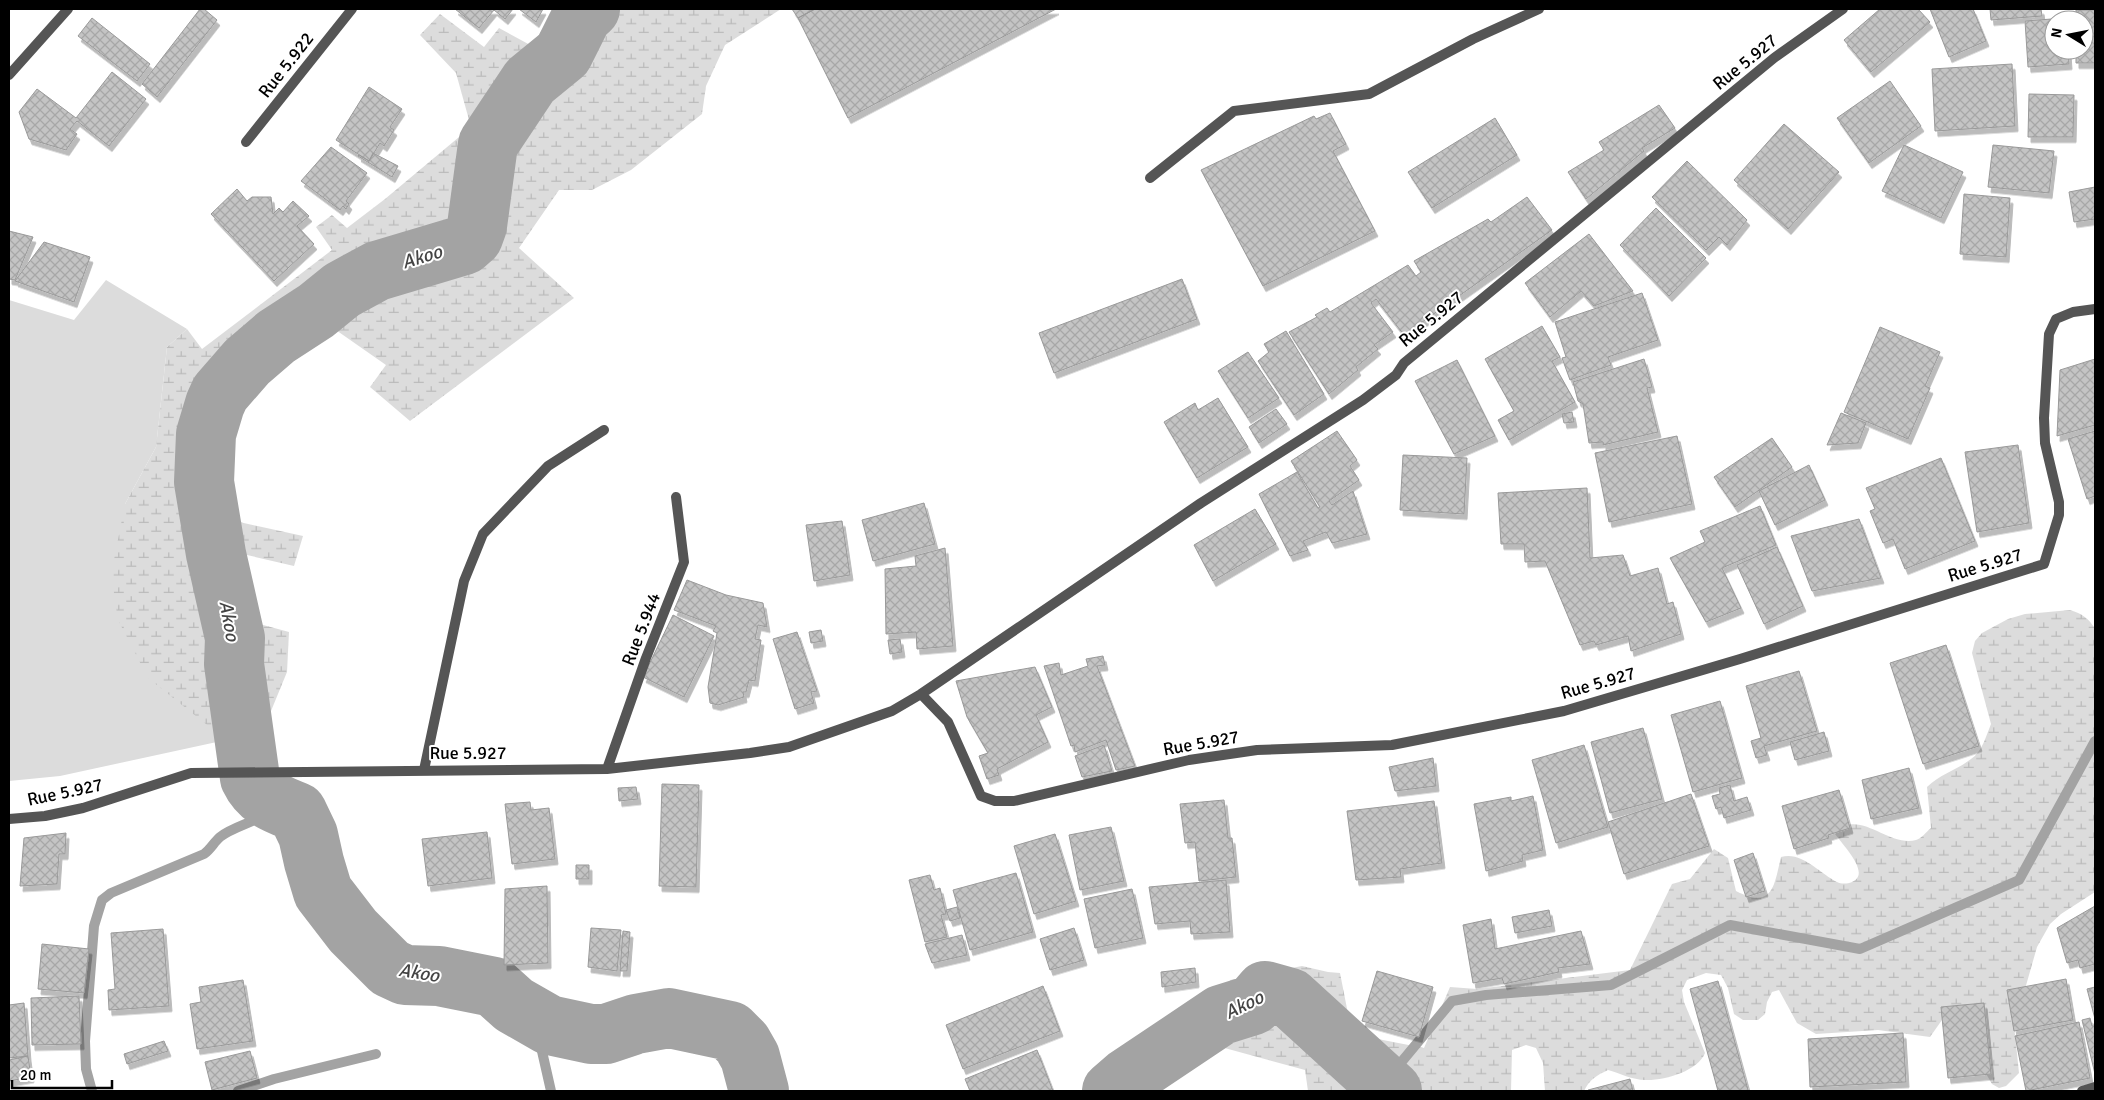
<svg xmlns="http://www.w3.org/2000/svg" width="2104" height="1100" font-family="Signika,sans-serif">
<style>
.green{fill:#dcdcdc}
.wetland{fill:url(#wetland-marsh)}
.lines{fill:none;stroke-linecap:round;stroke-linejoin:round}
.stream{stroke:#a3a3a3;stroke-width:10}
.river{stroke:#a3a3a3;stroke-width:60}
.building{fill:url(#building-cross-hatch);stroke:#999;filter:url(#shadow)}
.minor{stroke:#555;stroke-width:10}
.labels{text-anchor:middle;dominant-baseline:central;stroke-width:4;stroke-linejoin:round;paint-order:stroke}
.street-label{font-size:18px;fill:#000;stroke:#fff}
.water-label{font-size:19px;font-style:italic;fill:#444;stroke:#fff}
</style>
<defs>
<pattern id="wetland-marsh" width="20" height="14" patternUnits="userSpaceOnUse" patternTransform="scale(1.25)"><rect width="20" height="14" fill="#dcdcdc"/><path d="M1 5h8M5 5V1M11 12h8M15 12V8" fill="none" stroke="#bbb"/></pattern>
<pattern id="building-cross-hatch" width="8" height="8" patternUnits="userSpaceOnUse" patternTransform="scale(1.25)"><rect width="8" height="8" fill="#c4c4c4"/><path d="M0 0l8 8M0 8l8-8" fill="none" stroke="#a7a7a7"/></pattern>
<filter id="shadow"><feDropShadow dx="3" dy="5.5" stdDeviation="0" flood-color="#0004"/></filter>
</defs>
<rect width="100%" height="100%" fill="#fff"/>
<path class="green" d="M106 280 187 329 167 347 156 447 125 504 204 721 226 740 60 776 9 781V300L74 320Z"/>
<path class="wetland" d="M555 9H781L725 45 706 86 702 114 631 170 592 190H559L519 248 574 298 410 421 370 387 386 365 323 321 269 382 241 378 218 445 230 520 303 536 294 566 247 555 245 620 289 632 287 672 271 711 258 728 226 740 148 678 118 620 111 575 125 504 156 447 167 347 187 329 202 349 332 250 316 227 332 215 347 228 385 199 471 127 456 73 420 35 440 14 484 47 499 28 532 46Z
M2070 610C2082 614 2089 618 2095 629V892L2061 914 2050 924 2037 947 2025 989 2013 1015 2019 1073 2006 1086 1999 1088 1992 1084 1949 1010 1930 1037 1878 1030 1816 1034 1797 1023 1779 990 1772 992 1767 1002 1765 1014 1758 1020H1743L1734 1014 1728 988 1721 975 1706 973 1687 980 1682 990 1684 1002 1705 1053C1698 1071 1664 1081 1645 1080 1633 1080 1619 1073 1608 1070 1597 1075 1589 1080 1584 1091H1545L1543 1063 1536 1048 1526 1045 1512 1050 1511 1091H1308L1305 1070 1221 1047 1230 980 1302 966 1328 972 1340 973 1352 1034 1424 1048 1450 987 1477 989 1630 970 1672 884 1690 879 1714 849 1728 858 1736 891C1773 910 1774 886 1781 857 1802 851 1819 873 1837 882 1841 884 1847 884 1852 882 1872 874 1842 844 1835 834 1857 806 1889 848 1916 840 1921 839 1926 832 1931 828L1927 787C1940 774 1957 770 1971 759 1982 752 1986 736 1991 724L1972 653 1975 641 1982 633 2008 619 2025 614Z"/>
<g class="lines">
<path class="stream" d="M534 1016 551 1091
M1384 1083 1452 1001 1486 995 1611 985 1730 925 1860 949 2019 880 2095 741
M92 1091 86 1069 85 1041 94 926 102 900 111 893 204 854C211 849 214 842 220 837 233 826 258 822 273 809V803
M238 1091 274 1079 376 1054"/>
<path class="river" d="M590 9 582 16 563 54 530 81 488 144 477 226 473 237 464 245 377 271 342 290 316 311 276 337 247 362 220 393 215 404 206 434 204 482 216 554 235 638 234 664 250 778C260 799 277 804 297 812L308 835 314 862 323 892 353 931 390 968 405 975 439 976 494 987 514 1005 549 1025 591 1034H606L636 1024 669 1018 730 1031 742 1043 750 1057 759 1091
M1112 1091 1127 1078 1221 1015 1253 1005 1265 991 1290 998 1392 1091"/>
</g>
<path class="building" d="M200 9H204L217 20 157 97 142 84Z
M455 9H513L505 19 494 10 479 28Z
M519 9H543L536 22Z
M792 9H815L798 18Z
M815 9H1056L848 118 798 18Z
M1880 9H1918L1930 22 1871 72 1844 40Z
M1930 9H1973L1986 41 1949 57Z
M1990 9H2041L2042 16 1991 20Z
M2076 10H2095V63H2076V50H2084V20H2076Z
M92 18 150 64 137 81 78 36Z
M2065 18V20H2054V50H2068L2069 64 2028 67 2025 21Z
M2012 64 2015 126 1935 131 1932 69Z
M112 72 146 99 109 146 77 121 70 129 77 134 66 150 29 139 19 112 37 89 76 118Z
M1890 81 1921 126 1869 163 1837 118Z
M369 87 402 109 390 127 394 130 384 146 380 143 369 161 336 140Z
M2029 94 2074 95 2073 137H2028Z
M1659 105 1675 128 1642 148 1644 151 1586 199 1568 172 1604 150 1599 142Z
M1330 113 1346 144 1333 151 1375 231 1263 286 1201 170 1314 116 1316 119Z
M1495 118 1517 155 1432 208 1408 172Z
M1784 124 1839 172 1788 229 1734 180Z
M1904 145 1963 172 1941 218 1882 191Z
M1993 145 2054 151 2049 193 1988 187Z
M331 147 367 173 346 201 349 204 346 209 343 206 340 210 301 181Z
M373 153 398 166 392 177 358 156 359 155 369 161Z
M1687 161 1747 220 1727 245 1719 237 1706 250 1652 197Z
M2095 187V219L2074 222 2069 192Z
M237 189 247 201 252 197H271L273 214 279 208 283 212 293 201 309 216 297 226 314 244 274 281 211 214Z
M1964 194 2010 198 2006 257 1960 254Z
M1527 197 1552 230 1404 335 1376 299 1371 303 1393 332 1374 345 1378 349 1356 367 1358 370 1329 394 1289 332 1317 317 1315 315 1327 308 1330 312 1408 265 1416 276 1421 272 1414 261 1488 219 1491 222Z
M1656 208 1706 258 1669 296 1620 245Z
M9 231 33 237 15 280 9 279Z
M1589 234 1633 291 1594 306 1581 291 1550 317 1525 283Z
M44 242 90 257 74 302 15 281Z
M1182 279 1197 319 1054 373 1039 333Z
M1642 293 1658 340 1608 357 1611 365 1570 380 1562 358 1566 357 1555 322Z
M1542 326 1560 357 1552 361 1575 402 1509 440 1498 420 1514 411 1485 359Z
M1880 327 1940 352 1925 386 1930 388 1908 439 1844 412Z
M1286 331 1324 394 1294 415 1258 361 1269 352 1264 344Z
M1248 352 1279 398 1248 418 1218 371Z
M1644 359 1652 387 1647 388 1658 432 1603 445V442L1589 443 1583 404 1578 401 1573 382Z
M2095 359V425L2057 436 2060 370Z
M1457 360 1495 436 1454 454 1415 381Z
M1218 398 1248 447 1197 478 1164 422 1195 403 1198 410Z
M1276 409 1287 424 1259 443 1249 427Z
M1572 412 1574 422 1564 423 1562 414Z
M1841 413 1866 423 1858 443 1827 445Z
M1337 431 1357 460 1350 466 1359 480 1329 501 1332 505 1353 491 1367 534 1332 543 1326 532 1303 541 1308 550 1290 556 1259 494 1297 472 1318 508 1320 507 1291 461Z
M2095 431V496L2087 499 2068 439Z
M1677 436 1692 504 1609 522 1595 453Z
M1772 438 1792 467 1735 507 1714 477Z
M2018 445 2029 523 1977 532 1965 452Z
M1403 455 1467 458 1464 514 1400 510Z
M1941 458 1975 541 1905 569 1893 539 1883 543 1870 511 1875 509 1866 488Z
M1809 465 1825 500 1775 525 1759 491Z
M1587 488 1590 558 1623 555 1630 576 1658 568 1667 604 1673 602 1681 634 1631 651 1628 636 1596 645 1594 641 1580 645 1545 561 1525 562 1524 544H1501L1498 493Z
M924 503 935 544 873 561 862 520Z
M1760 506 1776 545 1722 568 1741 608 1706 622 1670 558 1705 542 1700 531Z
M1255 509 1276 544 1213 581 1194 545Z
M1859 519 1881 578 1812 591 1791 536Z
M842 521 850 575 814 581 806 525Z
M1777 547 1803 606 1764 624 1737 565Z
M945 548 953 646 917 649 916 632 886 634 885 569 916 566 915 556Z
M687 580 726 595 763 603 767 627 758 625 755 639 761 640 755 681 749 680 746 692H743L744 697 718 705 710 703 708 687 717 633 713 631 716 626 674 610Z
M673 615 714 636 684 697 643 677Z
M821 630 823 641 811 643 809 632Z
M797 632 817 691 811 692 814 703 795 709 773 639Z
M900 639 902 652 890 654 888 640Z
M1946 645 1979 746 1923 764 1890 663Z
M1103 656 1105 665 1097 666 1135 766 1116 770 1106 740 1075 752 1074 745 1071 746 1044 666 1059 663 1061 675 1088 666 1086 659Z
M1035 667 1052 707 1036 715 1048 742 997 769 999 775 987 779 979 756 988 753 967 717 956 681Z
M1799 671 1817 731 1764 746 1767 755 1756 758 1751 741 1761 738 1746 686Z
M1720 701 1742 778 1693 792 1671 715Z
M1643 728 1662 799 1610 813 1591 742Z
M1824 732 1829 751 1795 760 1790 742Z
M1104 745 1112 771 1082 777 1075 756Z
M1584 745 1608 827 1556 843 1532 760Z
M1433 758 1436 786 1395 791 1389 767Z
M1909 768 1919 808 1871 819 1862 780Z
M662 784 699 785 696 887 659 886Z
M1730 785 1734 801 1747 797 1751 810 1724 818 1721 807 1716 809 1712 796 1720 794 1719 788Z
M636 787 638 799 619 801 618 788Z
M1839 790 1850 828 1828 835 1829 838 1794 849 1782 806Z
M1691 794 1709 846 1624 874 1608 822Z
M1533 796 1543 850 1522 855 1523 861 1486 871 1474 804 1511 797V801Z
M1224 800 1228 838H1232L1236 877 1199 881 1195 842 1185 843 1180 804Z
M1434 801 1442 863 1400 869 1401 877 1356 880 1347 811Z
M530 802 531 810 549 808 555 859 512 864 505 804Z
M1111 827 1124 881 1080 890 1069 835Z
M487 832 492 878 428 886 422 839Z
M66 833 65 854H59L57 884 20 886 24 838Z
M1055 834 1076 901 1034 914 1014 846Z
M1753 853 1765 891 1746 897 1734 860Z
M576 865H589V879H576Z
M1016 873 1033 932 970 950 953 890Z
M930 875 934 890 940 888 946 914 941 915 947 937 925 942 909 880Z
M1226 880 1230 932 1191 934 1190 921 1155 924 1149 887Z
M547 886 548 963 504 965 505 889Z
M1132 889 1143 938 1095 948 1084 899Z
M2095 906V964L2080 968 2078 960 2067 963 2057 928Z
M957 907 960 918 950 921 946 910Z
M1549 910 1552 926 1515 933 1512 917Z
M1491 919 1495 949 1581 931 1590 964 1558 968 1559 972 1504 984 1502 978 1473 983 1463 925Z
M591 928 621 930 617 971 588 967Z
M1074 928 1084 960 1050 970 1040 939Z
M163 929 169 1006 109 1010 108 990 115 989 111 933Z
M623 931 630 932 627 971H620Z
M962 935 967 955 932 963 925 944Z
M42 944 89 949 84 993 38 989Z
M1195 968 1196 982 1162 987 1161 972Z
M1377 971 1433 987 1419 1037 1362 1021Z
M2066 979 2073 1020 2014 1031 2007 990Z
M243 980 253 1041 197 1049 190 1004 201 1002 199 987Z
M1718 981 1748 1090 1744 1091H1718L1690 989Z
M1043 986 1060 1031 963 1069 946 1025Z
M2095 987V1019L2087 989Z
M79 996 81 1044 32 1045 31 998Z
M24 1003 28 1056 9 1058V1005Z
M1984 1003 1991 1074 1948 1078 1941 1007Z
M2090 1018 2092 1026H2095V1074L2082 1020Z
M2079 1022 2090 1078 2026 1091 2015 1036Z
M1903 1033 1906 1082 1810 1087 1808 1039Z
M164 1041 168 1051 127 1064 124 1054Z
M1037 1050 1053 1091H970L965 1079Z
M250 1051 257 1078 212 1090 205 1062Z
M28 1056 31 1077 9 1081V1060Z
M1630 1079 1633 1091H1589L1588 1090Z"/>
<g class="lines">
<path class="minor" d="M9 75 68 9
M246 142 352 9
M1150 178 1234 111 1369 94 1473 39 1539 9
M921 694 1201 503 1363 400 1396 375 1404 363 1774 58 1843 9
M607 769 646 658 684 562 676 497
M424 770 464 581 483 534 548 466 604 430
M9 819 45 816 83 808 191 773 607 769 750 753 789 747 892 711 921 694 948 722 981 796 995 801H1014L1189 760 1257 750 1392 745 1564 711 1740 659 2044 564 2059 515V502L2045 443 2044 418 2049 334 2056 319 2073 312 2095 309
M2082 1091 2095 1087"/>
</g>
<g class="labels">
<g class="street-label">
<text transform="translate(1745 62) rotate(-39)">Rue 5.927</text>
<text transform="translate(286 65) rotate(-52)">Rue 5.922</text>
<text transform="translate(1431 319) rotate(-39)">Rue 5.927</text>
<text transform="translate(1985 565) rotate(-17)">Rue 5.927</text>
<text transform="translate(641 629) rotate(-69)">Rue 5.944</text>
<text transform="translate(1598 683) rotate(-16)">Rue 5.927</text>
<text transform="translate(1201 743) rotate(-10)">Rue 5.927</text>
<text x="468" y="753">Rue 5.927</text>
<text transform="translate(65 792) rotate(-12)">Rue 5.927</text>
</g>
<g class="water-label">
<text transform="translate(422 257) rotate(-17)">Akoo</text>
<text transform="translate(229 621) rotate(80)">Akoo</text>
<text transform="translate(419 973) rotate(9)">Akoo</text>
<text transform="translate(1244 1005) rotate(-26)">Akoo</text>
</g>
</g>
<rect width="2104" height="1100" fill="none" stroke="#000000" stroke-width="20"/>
<g transform="translate(2069 35) rotate(280)"><circle r="24" fill="#ffffff" stroke="#999999"/>
<path d="M0-4L9 19L0 12L-9 19Z" fill="#000000"/>
<text y="-8" font-size="14" font-weight="bold" text-anchor="middle" fill="#000000">N</text>
</g>
<path d="M12 1080v8h100v-8" fill="none" stroke="#000000" stroke-width="2.5"/>
<text x="20" y="1080" font-size="15" fill="#000000" stroke="#ffffff" stroke-width="4" paint-order="stroke">20 m</text>
</svg>
